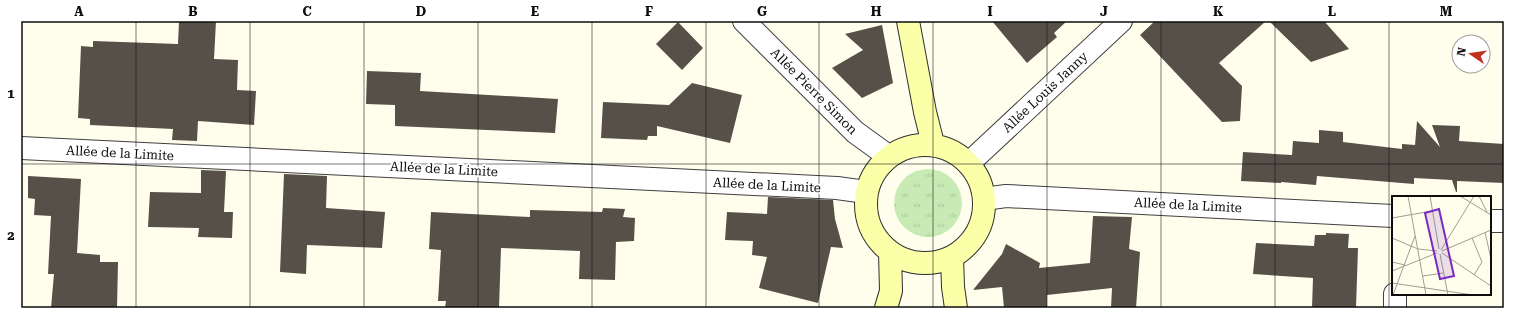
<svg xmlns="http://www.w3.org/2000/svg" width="1525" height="329" font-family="'Roboto Serif',serif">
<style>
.grass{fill:url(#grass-tufts)}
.building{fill:#565049}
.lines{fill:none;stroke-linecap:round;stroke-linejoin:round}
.street-casing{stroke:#404040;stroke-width:24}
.secondary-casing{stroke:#2f2f2f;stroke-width:24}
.street{stroke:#fff;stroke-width:22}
.secondary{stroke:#fbffa8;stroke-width:22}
.grid{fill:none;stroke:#0d0d0d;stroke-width:1;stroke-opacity:0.55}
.labels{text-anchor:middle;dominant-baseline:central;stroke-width:4;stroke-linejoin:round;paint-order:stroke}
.street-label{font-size:13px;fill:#0d0d0d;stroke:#fff}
.inset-road{fill:none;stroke:#9e9e93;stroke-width:1}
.view{fill:#7b2cbf;fill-opacity:0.15;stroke:#7b2cbf;stroke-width:2}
.inset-edge{fill:none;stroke:#0d0d0d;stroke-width:2}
.neatline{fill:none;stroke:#0d0d0d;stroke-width:1.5}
.grid-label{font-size:13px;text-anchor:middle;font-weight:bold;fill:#0d0d0d}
</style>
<defs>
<pattern id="grass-tufts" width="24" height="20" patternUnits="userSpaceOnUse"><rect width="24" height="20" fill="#c8ebb5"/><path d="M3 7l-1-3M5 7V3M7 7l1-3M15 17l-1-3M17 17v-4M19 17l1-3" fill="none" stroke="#abc89a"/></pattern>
</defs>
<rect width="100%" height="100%" fill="#fffeed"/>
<path class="grass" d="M894 203a34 34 0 1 1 68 0a34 34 0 1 1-68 0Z"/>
<path class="building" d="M179 21H216L214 59 238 60 237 90 256 91 254 125 198 121 197 141 172 140 173 129 90 125V119L78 118 81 46 93 47V41L178 44Z
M992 21H1067L1054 33 1057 37 1027 63Z
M1155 21H1266L1219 63 1242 86 1240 121 1222 122 1140 35Z
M1269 21H1324L1349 49 1311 62Z
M678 22 703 48 682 70 656 44Z
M882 25 893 83 862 98 832 68 863 50 845 34Z
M367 71 421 73 420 91 558 99 555 133 395 126V105L366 104Z
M692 83 742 95 730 143 657 126V136H648L647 140 601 138 603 102 669 105Z
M1417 121 1440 147 1432 125 1460 126 1459 141 1504 144V183L1457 181V192H1456L1452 180 1414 178V184L1317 176 1316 185 1281 182V183L1241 181 1243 152 1292 155 1293 141 1319 143V130L1343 132V142L1402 149V144L1415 145Z
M201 170 226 171 224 212H233L232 238 198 237 199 228 148 227 150 192 201 193Z
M284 174 327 176 326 208 385 212 382 248 307 245 306 274 280 272Z
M28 176 81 179 77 253 100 255V262H118L117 308H51L54 274H48L51 216 34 215 35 199 28 198Z
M768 197 833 200 835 219 843 248 831 247 818 303 759 288 767 257 752 255 753 241 725 240 727 212 767 214Z
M603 208 625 209 623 217 635 218 634 241 616 242 615 280 579 279 580 251 501 248 499 308H445L446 301H438L441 250 429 249 431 212 530 217V210L602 212Z
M1093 216 1132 217 1129 249 1140 252 1136 308H1111L1112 288 1047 295V308H1004L1002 287 973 290 1002 254 1006 244 1040 263 1039 268 1090 263Z
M1326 233 1349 234 1348 248H1358L1356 308H1312L1313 278 1253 274 1256 243 1314 246 1315 235H1326Z"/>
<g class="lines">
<g class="street-casing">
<path id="street" d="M744 21 855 132 888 156
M21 148 837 188 866 192
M969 163 1121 21
M984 199 1006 196 1393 216
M1490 221H1504
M1395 308V294"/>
</g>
<g class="secondary-casing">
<path id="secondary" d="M908 21 925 112 933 144
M866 204a59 59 0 1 1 118 0a59 59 0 1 1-118 0Z
M952 257 953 287 956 308
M886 308 891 291 890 252"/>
</g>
<use href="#street" class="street"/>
<use href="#secondary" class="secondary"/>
</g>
<path class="grid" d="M136 21V308M250 21V308M364 21V308M478 21V308M592 21V308M706 21V308M819 21V308M933 21V308M1047 21V308M1161 21V308M1275 21V308M1389 21V308M21 164H1504"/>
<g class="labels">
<g class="street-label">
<text transform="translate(814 91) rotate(45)">Allée Pierre Simon</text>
<text transform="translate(1045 92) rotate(-43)">Allée Louis Janny</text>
<text transform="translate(120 153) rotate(3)">Allée de la Limite</text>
<text transform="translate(444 169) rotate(3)">Allée de la Limite</text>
<text transform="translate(767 185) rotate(3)">Allée de la Limite</text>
<text transform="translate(1188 205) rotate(3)">Allée de la Limite</text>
</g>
</g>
<g transform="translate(1392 196)">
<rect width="99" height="99" fill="#fffeed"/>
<path class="inset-road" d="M16 0 34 99M38 0 47 53M68 0 99 19M87 0 95 16M0 22 40 15M93 36 99 63M0 42 26 53 45 55M80 42 90 66 82 79M49 54 82 0M50 55 99 34M50 57 99 90M48 58 56 99M0 66 13 69M0 75 45 57M31 80 51 77M0 87 81 99M1 99 23 40"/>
<path class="view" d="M47 13 62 80 48 83 33 17Z"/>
<rect width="99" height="99" class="inset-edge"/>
</g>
<rect width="1525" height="329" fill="none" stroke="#ffffff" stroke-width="44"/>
<g transform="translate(1471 54) rotate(283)"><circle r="19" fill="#ffffff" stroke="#9e9e9e"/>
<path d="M0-3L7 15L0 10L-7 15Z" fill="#c23120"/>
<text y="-6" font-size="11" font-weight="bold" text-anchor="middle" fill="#0d0d0d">N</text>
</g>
<rect x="22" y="22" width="1481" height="285" class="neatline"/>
<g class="grid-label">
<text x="79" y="16">A</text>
<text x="193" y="16">B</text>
<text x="307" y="16">C</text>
<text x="421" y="16">D</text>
<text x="535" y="16">E</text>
<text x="649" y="16">F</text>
<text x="762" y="16">G</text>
<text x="876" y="16">H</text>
<text x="990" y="16">I</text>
<text x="1104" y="16">J</text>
<text x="1218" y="16">K</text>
<text x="1332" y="16">L</text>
<text x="1446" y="16">M</text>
<text x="11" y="98">1</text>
<text x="11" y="240">2</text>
</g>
</svg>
